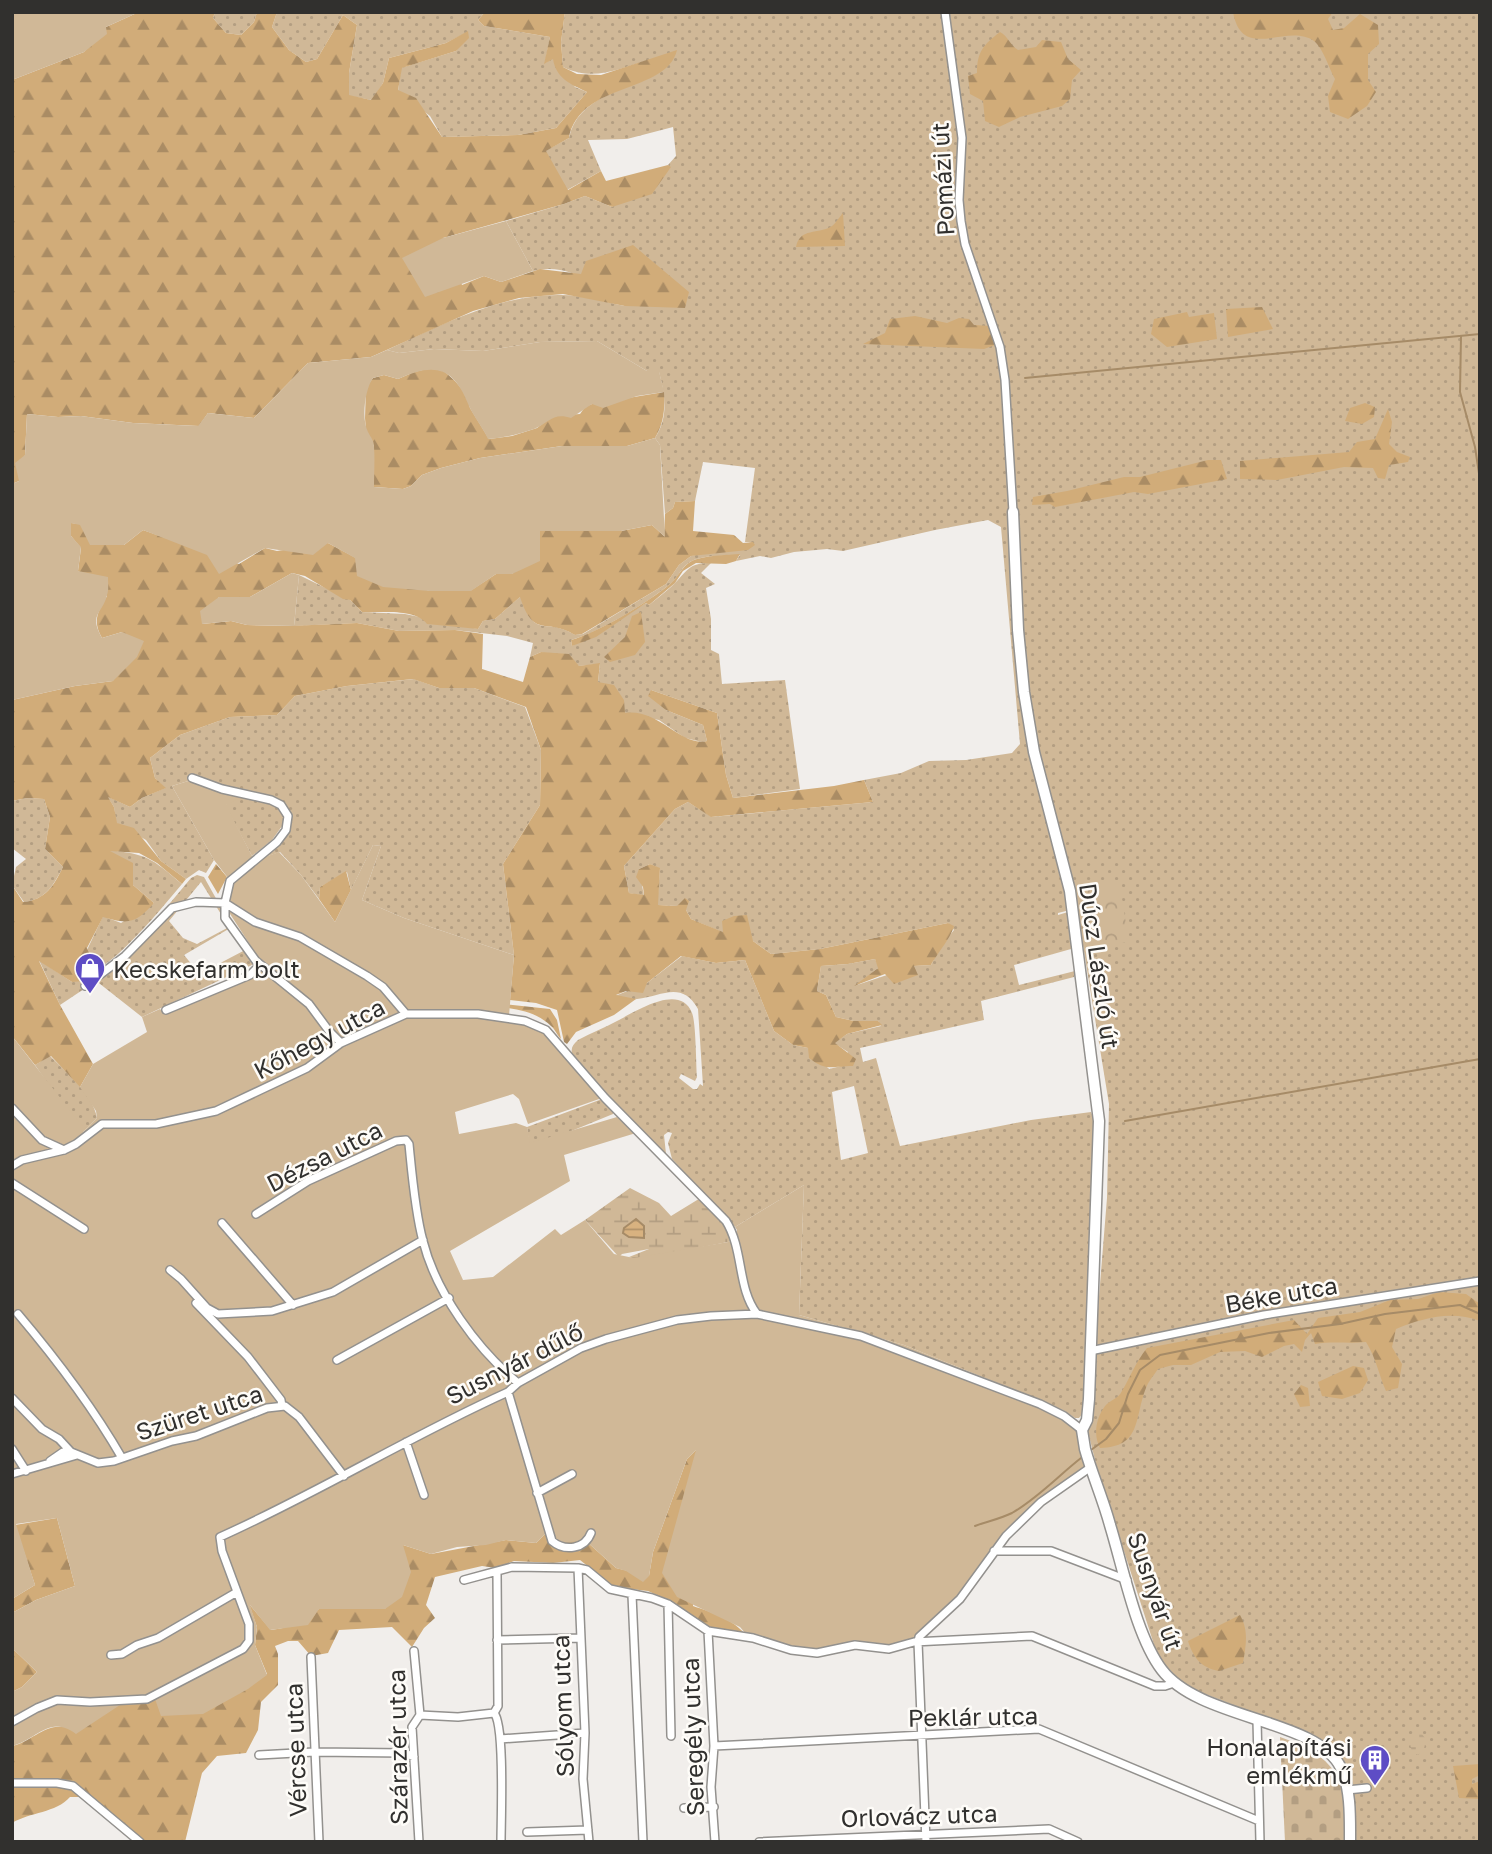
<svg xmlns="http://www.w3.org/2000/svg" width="1492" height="1854" font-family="'Golos Text',sans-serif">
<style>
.grass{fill:url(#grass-dots);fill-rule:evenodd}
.forest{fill:url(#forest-firs)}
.wetland{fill:url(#wetland-marsh)}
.cemetery{fill:url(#cemetery-stones)}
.park{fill:url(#park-crowns)}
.garden{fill:#d0b897}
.water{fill:url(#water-rules);stroke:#a68b67;stroke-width:2}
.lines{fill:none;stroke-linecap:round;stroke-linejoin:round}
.stream{stroke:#a68b67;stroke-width:2}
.street-casing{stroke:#93918e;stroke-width:10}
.secondary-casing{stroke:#93918e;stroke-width:13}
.street{stroke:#fff;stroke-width:7}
.secondary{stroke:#fff;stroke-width:10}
.labels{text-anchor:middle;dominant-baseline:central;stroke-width:5;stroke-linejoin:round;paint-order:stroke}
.street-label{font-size:24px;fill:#31302e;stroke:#fefcf8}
.poi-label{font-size:24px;fill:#31302e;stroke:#fefcf8;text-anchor:start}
</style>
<defs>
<pattern id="grass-dots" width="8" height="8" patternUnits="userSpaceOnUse" patternTransform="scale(1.75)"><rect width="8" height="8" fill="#d0b897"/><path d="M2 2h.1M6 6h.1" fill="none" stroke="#b39e82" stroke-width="1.8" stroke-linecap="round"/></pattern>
<pattern id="forest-firs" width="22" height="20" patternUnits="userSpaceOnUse" patternTransform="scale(1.75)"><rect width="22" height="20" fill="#d1ac79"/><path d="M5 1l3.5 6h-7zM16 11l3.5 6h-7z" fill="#aa8c64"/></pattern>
<pattern id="wetland-marsh" width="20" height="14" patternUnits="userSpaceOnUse" patternTransform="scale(1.75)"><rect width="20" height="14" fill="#d0b897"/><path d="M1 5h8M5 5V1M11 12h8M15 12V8" fill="none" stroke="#b39e82"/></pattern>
<pattern id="cemetery-stones" width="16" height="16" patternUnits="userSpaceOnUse" patternTransform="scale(1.75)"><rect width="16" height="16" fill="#d0b897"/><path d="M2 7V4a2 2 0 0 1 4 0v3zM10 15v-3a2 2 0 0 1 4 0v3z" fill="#b39e82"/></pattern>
<pattern id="park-crowns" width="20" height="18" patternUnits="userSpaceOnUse" patternTransform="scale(1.75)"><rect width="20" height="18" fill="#d0b897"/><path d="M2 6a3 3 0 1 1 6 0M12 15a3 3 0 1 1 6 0" fill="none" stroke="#b39e82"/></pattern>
<pattern id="water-rules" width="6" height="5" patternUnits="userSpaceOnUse" patternTransform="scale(1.75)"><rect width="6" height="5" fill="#d8b280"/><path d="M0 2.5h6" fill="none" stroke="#b09169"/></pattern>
</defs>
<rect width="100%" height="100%" fill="#f1eeeb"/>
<path class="grass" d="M215 12H257L254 22 241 35 226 33 213 18Z
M277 12H485L478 20 484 26 550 37 545 63 553 58 575 87 587 92 556 128 518 135 442 137 430 116 398 91 401 68 456 51 468 32 446 43 389 58 383 83 372 100 349 96V73L357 25 343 15 317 59 306 62 289 50 272 27Z
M565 12H1480V1842H1353V1789L1340 1757 1317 1738 1185 1686 1158 1657 1096 1464 1088 1432 1107 1198 1109 1104 1074 890 1070 910 1058 913V915L1068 912 1077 968 1074 977 981 1001 984 1020 860 1048 863 1062 876 1058 900 1146 1031 1120 1091 1112 1095 1122 1084 1412 1079 1418H1075L1063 1410 904 1345 799 1315 804 1185 735 1227 672 1159 668 1143 672 1133 668 1132 664 1135 666 1154 612 1101 574 1059C570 1050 571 1046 578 1040 591 1033 604 1028 617 1021 635 1012 680 982 692 1013 696 1022 696 1065 697 1077L695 1081 681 1074 679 1078 693 1089H697L700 1084 703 1086 698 1009C682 980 662 996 637 999 630 1000 622 997 615 996L647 983 682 956 716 963 745 960 774 1031 793 1045 808 1048 829 1069 841 1066 848 1052 834 1043 847 1034 881 1026 878 1021H854L836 1017 826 995 817 991 821 966 848 964 875 959 879 967 857 985 914 966 931 965 940 947 954 930 948 923 820 949 771 954 753 941 724 933 691 919 686 910 677 906 657 905 660 869 650 864 639 869 644 896 629 893 624 866 675 809 688 802 712 817 873 802 864 780 901 773 929 761 966 760 1012 753 1020 744 1001 527 988 520 935 530 843 551 827 549 794 552 771 558 760 556 736 561 740 555C726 556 710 555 697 559 682 563 680 576 670 584 647 603 600 632 571 640L572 646 646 603 649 605C657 599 665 592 672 586 688 571 687 563 711 563L701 573 715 584 706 588 711 619V650L719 654 722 684 785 680 800 789 733 798 726 775 717 713 651 690 666 710 703 725 707 741 702 742 685 738 659 720 625 714 598 682 600 664 579 666 541 652 530 657 533 643 507 636 455 630 399 631 357 623 294 626 299 575 350 600 362 612 405 614 478 629 483 621 495 619 521 596C535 642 545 616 575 635L583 634 666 584 679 565 691 556 753 542H745L755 468 703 462 695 501 675 502 673 508 665 514 660 445 655 438C669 416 665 395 659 372L647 371 597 341 540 342 483 351 434 349 399 353 387 350C442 325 499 294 561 295 582 295 605 302 625 306 597 286 571 262 533 271L506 221 564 204 585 196 612 207 670 168 668 165 676 156 673 127 627 139 588 140 601 171 567 190 545 151 569 138C577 98 624 90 655 75L649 60C617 69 594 82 563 67L561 42ZM1071 949 1075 971 1019 985 1014 965ZM854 1086 868 1153 841 1160 832 1092Z
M414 679 439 688H474L525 707 541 750 540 805 503 864 514 955 404 918 362 900 381 846 373 845 351 890 347 872 320 887 319 899 301 875 280 852 262 858 280 838 285 822 272 840 252 856 225 805 240 796 198 778 172 786 214 860 206 873 199 870 186 879 161 861 146 840 116 823 114 807 107 796 130 807 142 798 165 788 155 778 150 758 180 735 230 717 277 715 295 696 347 686Z
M27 798 44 799 50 817 45 849 63 867C54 884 46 900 24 902L12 885 16 867 26 859 12 848V801Z
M107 850C148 854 151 858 182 884 162 908 141 933 118 954 107 964 94 971 84 982L87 987 60 1005 39 960 72 982 103 916 121 923 154 903 133 885Z
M197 875 204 877 232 927 184 955 198 972 207 970 247 949 256 961 254 964 142 1017 95 980 150 927 191 878ZM201 882 229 927 197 944 183 938 169 921Z
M50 1056C67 1073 93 1094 97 1118L82 1133 35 1065Z
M602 1099 613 1110V1114L547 1141 531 1145 529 1143 527 1127Z"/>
<path class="forest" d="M139 12H215L213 18 226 33 241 35 254 22 257 12H277L272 27 289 50 306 62 317 59 343 15 357 25 349 73V95L371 100 383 83 389 58 446 43 468 31 469 38 456 51 402 68 398 90 416 98 442 137 518 135 556 128 587 92C570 84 556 78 553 59L544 64 550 37 484 26 478 20 485 12H565L561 42 563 67 577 74 601 75 677 50C667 94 580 81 569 138L546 151 568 190 601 171 606 181 668 165 671 167 652 194 612 207 585 196 564 204 443 238 462 285 484 276 501 282 540 269 581 274 586 261 633 245 689 292 685 308 625 306 563 294 519 298 473 311 371 357 308 363 254 418 208 413 199 426 133 423 81 416 58 417 27 414 25 455 19 481 12 484V80L84 52 106 27Z
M1233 12H1333L1328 19 1333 30 1344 28 1360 14 1378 25 1379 44 1368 54V80L1376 92 1367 106 1348 119 1330 112 1328 96 1335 79C1329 68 1323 48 1314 41 1287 22 1242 63 1233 12Z
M1000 32C1008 36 1010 45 1018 50L1036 47 1042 40 1061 42 1068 59 1081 70 1072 80 1070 99 1062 106 1020 117 999 127 985 121 983 101 970 94 968 76 977 73C977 52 983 45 1000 32Z
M843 213 845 246 796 247C800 227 818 235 832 226 836 223 840 216 843 213Z
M1262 307 1273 329 1228 337 1226 309Z
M1187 312 1189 317 1214 313 1217 339 1167 347 1151 334 1154 319Z
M915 316 947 323 959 318 969 319 974 325 990 326 995 345 984 349 863 344 885 333 890 319Z
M431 368 443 370 455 381 466 394 470 408 489 439 512 436 537 428 552 416 580 414 585 407 592 404 664 392C665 409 664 423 655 438L627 446H562L480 458 441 468 422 475 411 486 403 489 374 487V446L366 431 365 418 366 387 373 378 384 375 398 379 414 372Z
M1365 403 1375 407 1374 417 1362 424 1345 421 1350 408Z
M1388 409 1392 422 1389 444 1397 452 1410 457 1408 462 1389 465 1385 479 1378 478 1373 468 1344 467 1277 480 1240 479V461L1349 452 1357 442 1375 439Z
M1208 460H1221L1227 479 1148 494 1134 492 1055 507 1050 504 1032 505 1033 497 1067 491 1124 477H1140Z
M695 501 693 531 734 535 743 543 753 542 755 545 748 550 691 556 679 565 666 584 582 634 575 635C546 617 534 640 520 597L495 619 483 621 478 629 427 624C415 608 381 613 362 612L350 600 343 599 305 576 292 573 250 597H219L202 624 231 621 247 625 289 626 357 623 399 631 455 630 483 634 482 669 523 682 530 657 541 652 569 654 579 666 600 663 598 682 614 685 624 700 625 713C659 708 680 747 707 741L703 725 666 710 648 696 651 690 717 713 726 775 733 798 834 786 864 780 873 802 711 817 688 802 675 809 624 866 629 893 644 895 643 887 636 877 639 869 650 864 660 868 658 905 677 906 685 898 689 901 686 910 691 919 723 932 722 921 734 916 747 915 753 941 771 954 820 949 948 923 954 926C952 936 937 954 931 965L914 966 918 975 894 984 885 974 854 986 878 968 875 959 848 964 821 966 817 991 826 995 836 1017 854 1021H878L882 1025 847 1034 835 1043 856 1059 853 1066C832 1066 827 1072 809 1058L808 1048 793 1045 774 1031 745 960 716 963 681 956 647 983 643 993 626 991 616 995 636 999 614 1015 576 1032 567 1044 564 1042 557 1010 536 1003 510 1000 514 955 503 864 540 805 541 750 526 707 474 688H439L413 679 347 686 295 696 277 715 230 717 180 735 150 758 155 778 166 788 142 798 130 807 108 797 114 807 117 823 134 828 161 861 186 879 182 884 157 863 139 853 110 851 133 863V885L154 903C136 923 129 925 103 917L87 948 95 967 83 981 72 982 39 961 60 1005 93 1064 80 1087 51 1056 35 1065 12 1036V885L23 902C46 900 54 885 63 867L45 849 50 817 44 799 27 798 12 801V700L75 686 113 681 122 632 102 638C92 621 98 611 107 596L78 571 81 548 71 536V523L80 524 124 545 143 530 239 564 265 548 277 551 328 543 356 558 429 591H470L496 574H512L539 531H621L652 525 664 536 665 514 673 508 675 502Z
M740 554 736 561 726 564 696 563 683 571 675 583 649 605 646 603 596 637 572 646 571 640C597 633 649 602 670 584 680 575 683 563 697 559 710 555 727 555 740 554Z
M641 612 645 642 635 655 610 662 604 657 625 637 632 616Z
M216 864 227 877 218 894 208 877Z
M346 871 351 890 335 922 319 899 320 887Z
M483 1002 550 1009 557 1020 561 1039C557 1035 555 1029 551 1026 528 1003 483 1007 454 1005Z
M1439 1292 1466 1294 1480 1304V1321C1451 1310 1423 1318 1396 1329L1392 1347 1402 1364 1398 1388 1386 1391C1378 1373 1377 1360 1366 1342 1349 1344 1333 1341 1315 1344L1311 1333 1305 1340 1302 1352 1294 1344 1284 1346 1262 1357 1245 1351 1220 1352 1191 1365H1173L1158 1369C1154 1375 1148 1382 1146 1388 1134 1418 1142 1447 1100 1448 1093 1435 1096 1418 1105 1406 1110 1400 1118 1399 1122 1391 1131 1376 1135 1363 1147 1348L1294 1320 1307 1334 1318 1318 1360 1312 1390 1300 1418 1299Z
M1353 1366 1364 1368 1368 1380 1360 1393 1342 1399 1322 1396 1318 1382Z
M1301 1385 1308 1388 1310 1406 1300 1407 1294 1394Z
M697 1449 693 1606C711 1612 733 1619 746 1635L712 1629 691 1619 666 1599 648 1591 614 1587 580 1560 553 1563 514 1561 496 1568 482 1566 435 1577 426 1605 435 1618 424 1628 412 1647 392 1627 339 1630 328 1653 311 1656 298 1641H288L275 1646 278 1654V1685L261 1702 258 1730 246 1753 217 1756 202 1773 185 1842H140L87 1797H70C56 1813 30 1812 12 1823V1746C31 1742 45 1723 66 1727L119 1700 125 1704 267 1674 255 1645 257 1627 249 1604 271 1630 283 1628 319 1609H385L403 1545 431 1554 506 1540 536 1543 546 1533 586 1541 616 1568 649 1576 653 1552 687 1459Z
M57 1518 75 1586 36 1600 12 1613V1599L35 1585 15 1525Z
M1240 1615C1249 1631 1246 1645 1243 1663L1219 1671C1201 1668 1193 1657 1188 1641Z
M12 1648 37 1672 22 1687 12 1692Z
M1480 1764V1775L1472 1779V1784L1480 1781V1799L1459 1798 1453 1766Z"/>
<path class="wetland" d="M630 1188 659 1203 671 1216 702 1197 725 1222 733 1241 636 1260 629 1257 649 1249 622 1254 619 1257 585 1220Z
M1420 1732 1426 1739 1424 1749 1418 1755 1412 1752 1410 1744 1415 1735Z"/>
<path class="cemetery" d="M1280 1737C1341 1759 1346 1780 1345 1842H1285Z"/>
<path class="park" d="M1119 880 1129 942 1086 948 1077 887Z"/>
<path class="garden" d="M12 12H139L106 27 107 34 84 52 12 80Z
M506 221 533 271 501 282 484 276 425 297 402 258 443 238Z
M597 341 647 371H659L664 392 637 396 603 408 592 404 571 418C553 412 549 423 534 429 519 434 504 438 488 439 483 428 474 417 469 406 454 367 435 362 398 379L384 375 373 378C365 389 361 419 368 432 371 438 374 440 374 447 375 460 374 474 374 487L403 489 411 486 422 475 441 468 480 458 562 446H627L655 438 660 445 665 537 652 525 621 531H540V561L512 574H496L471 591H429L383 587 357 576 355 558 328 543 313 555 265 548 219 574 207 555 143 530 124 545H90L80 525 71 523V536L81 547 78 571 108 577C108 582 109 590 107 595 103 614 88 613 102 638L122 632 144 641 137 657 113 681 75 686 12 700V484L19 481 15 463 25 455 27 414 58 417 81 416 133 423 198 426 208 413 254 418 308 363 371 357 387 350 399 353 434 349 483 351 540 342Z
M292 573 299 575 294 626 247 625 231 621 202 624 200 611 219 597H250Z
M198 778 241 797 226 805 252 856 262 858 279 852 301 875 335 922 373 845 381 846 362 900 404 918 514 955 509 1016 533 1026 552 1038 578 1073 602 1098 528 1124 519 1099 513 1094 455 1112 459 1134 516 1123 527 1127 530 1143 617 1117 636 1133 564 1155 570 1181 450 1251 463 1280 493 1277 555 1229 561 1235 585 1220 614 1254 634 1258 734 1241 737 1230 735 1227 804 1185 799 1315 904 1345 1063 1410 1085 1435 1094 1465 1041 1502 1006 1536 970 1586 918 1642 889 1649 855 1645 817 1653 791 1650 746 1634 740 1627 677 1597 662 1573 696 1450 687 1459 653 1552 649 1576 643 1582 626 1571 616 1568 586 1541 552 1543 546 1533 536 1543 506 1540 486 1545 457 1547 431 1554 403 1545 411 1572 402 1597 385 1609H319L308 1625 270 1630 250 1605 257 1627 255 1645 267 1675 248 1689 203 1714 161 1716 155 1699 124 1704 120 1700V1705L76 1734C49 1714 37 1740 12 1746V1692L22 1687 37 1672 12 1648V1613L36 1600 75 1586 57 1518 16 1524 35 1585 12 1599V1036L83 1127V1132L97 1118 96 1111 80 1087 93 1064 147 1032 142 1017 160 1009 162 1011 267 965 258 957 221 900 228 878 214 860 172 786Z"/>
<path class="water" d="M636 1219 644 1226V1238L629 1237 623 1233 624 1228Z"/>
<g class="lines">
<path class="stream" d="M1461 336 1460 392 1475 447 1480 480
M1025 378 1480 334
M1125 1121 1480 1059
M1091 1450 1106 1439 1119 1423 1128 1394 1140 1370 1160 1355 1269 1333 1340 1324 1385 1314 1460 1305 1480 1314
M975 1526C988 1521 1000 1519 1012 1513 1038 1498 1058 1476 1081 1458"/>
<g class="street-casing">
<path id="street" d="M945 12 962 138 959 200 961 221 965 244 1000 347 1005 380 1013 512
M192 778 222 789 271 800 281 805 288 816 286 830 277 842 230 881 225 903 255 922 300 937 367 976 383 987 406 1014
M85 986 125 956 172 908 196 902 225 903V918L256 961 309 1004 329 1031 341 1043
M166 1010 250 975 260 965
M12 1108 42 1140 64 1150
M12 1166 22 1160 64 1150 76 1144 102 1124H156L216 1111 307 1068 341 1043 406 1014H478L525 1021 546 1030 605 1098 726 1221C744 1250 737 1288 757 1314
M12 1183 84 1229
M256 1214 308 1181 396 1141 406 1140 409 1144C412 1174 415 1212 423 1241 436 1293 477 1349 518 1383
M222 1223 293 1305
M170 1270 181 1279 207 1308 218 1314 272 1311 333 1292 423 1240
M196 1303 248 1357 281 1400 282 1406
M18 1314C57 1360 92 1406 122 1458
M1090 1351 1264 1315 1480 1281
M337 1360 449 1298
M508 1392 552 1541C565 1552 585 1549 591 1533
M12 1398 42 1429 59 1439 71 1452 98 1463 114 1461 172 1441 196 1436 267 1408 285 1406 299 1417 344 1476
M406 1442 424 1495
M12 1449 26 1471
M50 1461 63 1452H71
M12 1474 77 1455
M537 1493 572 1474
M994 1551H1051L1127 1580
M578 1568 585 1733 583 1779 589 1842
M464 1580 512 1567 578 1568 587 1570 610 1589 652 1598 668 1604 708 1631 753 1638 791 1650 817 1653 855 1645 889 1649 914 1642 1032 1636 1155 1686H1165L1174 1683
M632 1595 643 1842
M668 1604 671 1736
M708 1631 714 1746 711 1787 715 1842
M497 1640 579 1638
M918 1642 919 1637 960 1599 1006 1536 1041 1502 1091 1467
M918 1642 926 1842
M414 1651 420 1715 412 1727 419 1842
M111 1655 122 1654 137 1645 158 1638 237 1592
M311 1657 319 1842
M494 1713 498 1706 497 1573
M494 1713C505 1725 501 1820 501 1842
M420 1715 458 1717 494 1713
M1257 1720 1260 1842
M12 1722 37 1708 57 1700 90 1702 147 1699 243 1649 249 1641V1624L222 1551 220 1537C318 1493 410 1436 508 1392L518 1383 581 1348 606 1339 677 1320 711 1316 757 1314 861 1336 1040 1404 1064 1416 1082 1430
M500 1739 585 1733
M714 1746 1039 1729 1259 1821
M259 1755 314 1752 405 1753 414 1757
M12 1783H57L73 1786 140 1842
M1347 1790 1367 1788
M684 1808 714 1807
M527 1832 588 1830
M759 1842 1049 1829 1078 1842"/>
</g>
<g class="secondary-casing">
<path id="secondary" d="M1013 512 1018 630 1024 692 1034 752 1070 891 1099 1121 1089 1399 1087 1420 1082 1430 1085 1449C1092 1474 1103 1499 1110 1525 1123 1567 1136 1636 1162 1670 1200 1720 1318 1719 1341 1768 1351 1789 1350 1819 1350 1842"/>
</g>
<use href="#street" class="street"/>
<use href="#secondary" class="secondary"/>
</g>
<defs>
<g id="shop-pin" transform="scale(1.575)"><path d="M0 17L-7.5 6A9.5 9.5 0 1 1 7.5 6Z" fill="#5e4dc5" stroke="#fefcf8"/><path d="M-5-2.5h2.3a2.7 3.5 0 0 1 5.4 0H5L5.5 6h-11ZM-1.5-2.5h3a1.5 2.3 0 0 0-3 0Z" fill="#fff"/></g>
<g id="building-pin" transform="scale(1.575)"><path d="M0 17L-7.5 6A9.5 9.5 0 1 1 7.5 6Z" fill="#5e4dc5" stroke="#fefcf8"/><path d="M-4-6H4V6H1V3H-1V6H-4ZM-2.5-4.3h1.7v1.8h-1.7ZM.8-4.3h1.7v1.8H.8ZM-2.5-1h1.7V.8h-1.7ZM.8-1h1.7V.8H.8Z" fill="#fff"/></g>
</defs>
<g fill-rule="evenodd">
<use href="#shop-pin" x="90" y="968"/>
<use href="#building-pin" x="1375" y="1760"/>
</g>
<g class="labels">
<g class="street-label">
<text transform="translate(942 179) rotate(-93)">Pomázi út</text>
<text transform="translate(1100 966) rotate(82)">Dúcz László út</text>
<text transform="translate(319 1038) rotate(-28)">Kőhegy utca</text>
<text transform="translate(324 1156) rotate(-27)">Dézsa utca</text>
<text transform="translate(1281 1294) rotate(-10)">Béke utca</text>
<text transform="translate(514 1363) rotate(-27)">Susnyár dűlő</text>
<text transform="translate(199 1412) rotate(-18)">Szüret utca</text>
<text transform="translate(1156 1591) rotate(71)">Susnyár út</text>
<text transform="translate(562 1706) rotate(-92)">Sólyom utca</text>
<text transform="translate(973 1716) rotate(-1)">Peklár utca</text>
<text transform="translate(692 1737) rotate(-92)">Seregély utca</text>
<text transform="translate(397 1747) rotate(-91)">Szárazér utca</text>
<text transform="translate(295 1750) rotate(-92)">Vércse utca</text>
<text transform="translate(919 1815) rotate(-2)">Orlovácz utca</text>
</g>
<g class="poi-label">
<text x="113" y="968">Kecskefarm bolt</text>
<text x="1352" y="1746" text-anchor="end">Honalapítási<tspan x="1352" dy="28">emlékmű</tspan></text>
</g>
</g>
<rect width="1492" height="1854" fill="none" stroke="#31302e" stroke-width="28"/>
</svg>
